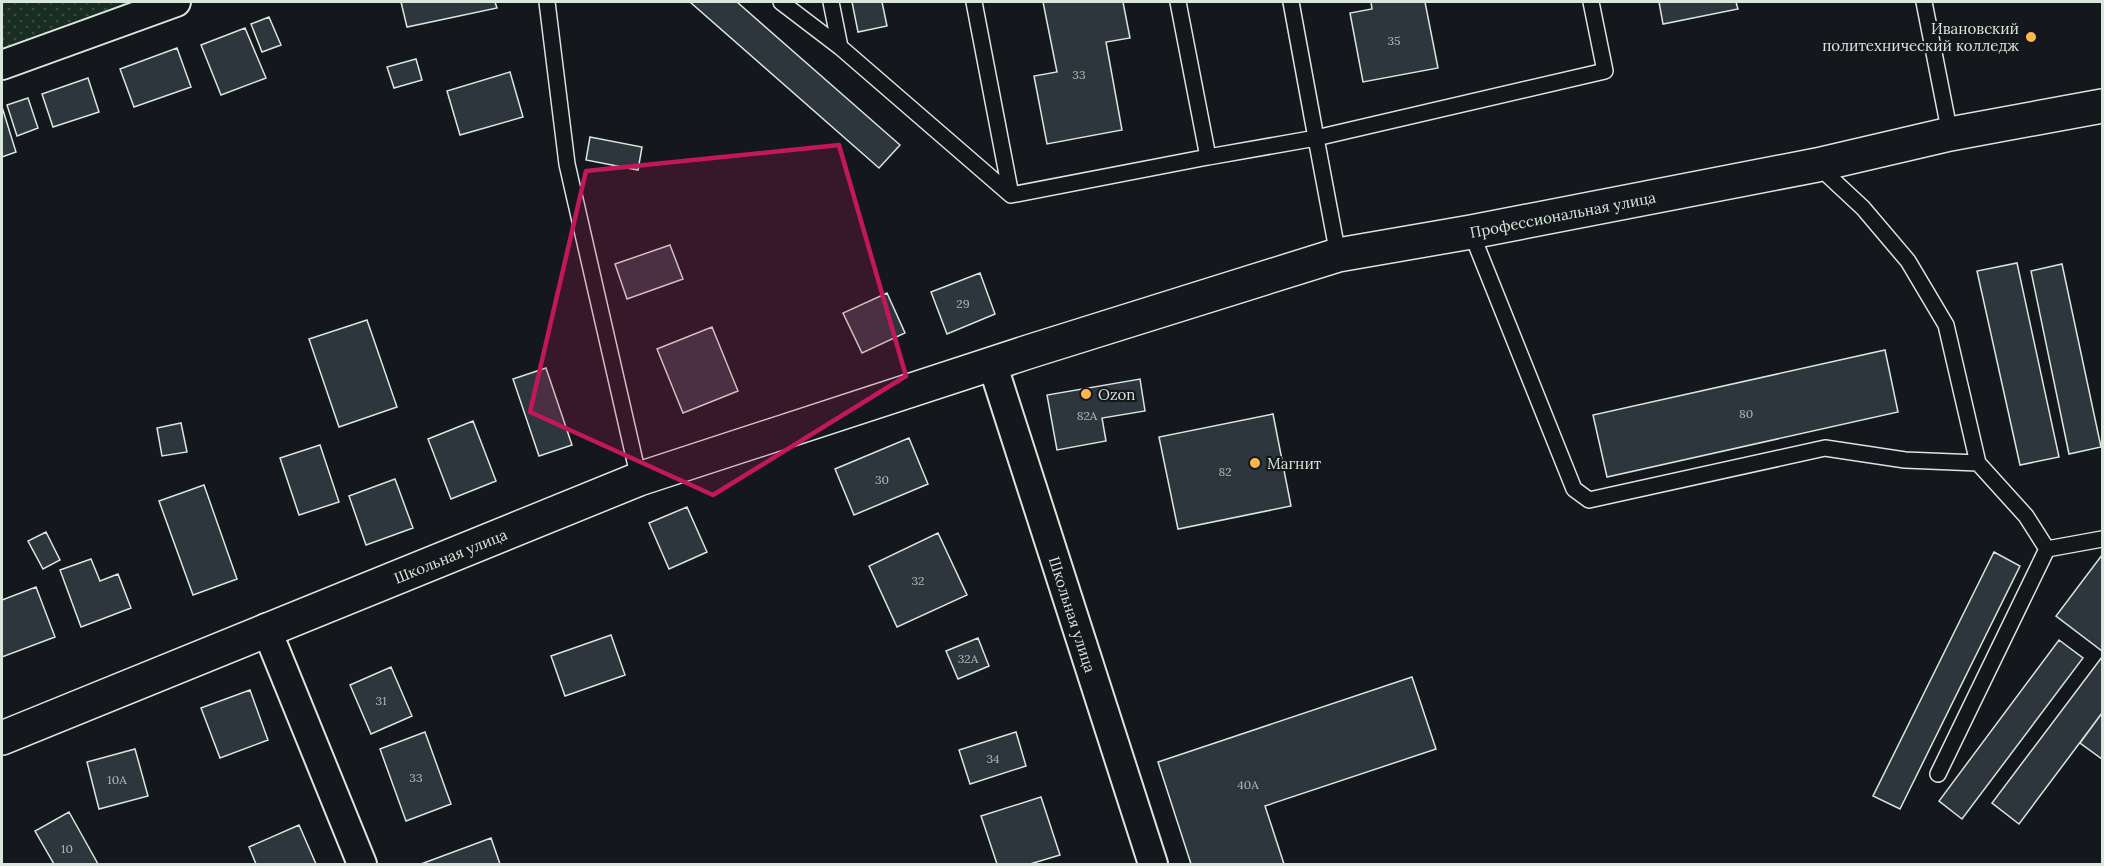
<svg xmlns="http://www.w3.org/2000/svg" width="2104" height="866" font-family="Lora,serif">
<style>
.grass{fill:url(#grass-dots);stroke:#939e99;stroke-width:1.5}
.building{fill:#2c363c;stroke:#d8e6dc;stroke-width:1.5}
.lines{fill:none;stroke-linecap:round;stroke-linejoin:round}
.service-casing{stroke:#d8e6dc;stroke-width:18}
.minor-casing{stroke:#d8e6dc;stroke-width:32}
.tertiary-casing{stroke:#d8e6dc;stroke-width:36}
.service{stroke:#14181c;stroke-width:15}
.minor{stroke:#14181c;stroke-width:28}
.tertiary{stroke:#14181c;stroke-width:33}
.marked{fill:#c2185b;fill-opacity:0.2;stroke:#c2185b;stroke-width:4.5;stroke-linejoin:round}
.poi-dot{fill:#ffb74d;stroke:#14181c;stroke-width:2}
.labels{text-anchor:middle;dominant-baseline:central;stroke-width:4.5;stroke-linejoin:round;paint-order:stroke}
.number-label{font-size:12px;fill:#adbab4}
.poi-label{font-size:15px;fill:#d8e6dc;stroke:#14181c;text-anchor:start}
.street-label{font-size:15px;fill:#d8e6dc;stroke:#14181c}
</style>
<defs>
<pattern id="grass-dots" width="8" height="8" patternUnits="userSpaceOnUse" patternTransform="scale(1.5)"><rect width="8" height="8" fill="#1a2d24"/><path d="M2 2h.1M6 6h.1" fill="none" stroke="#3b4b43" stroke-width="1.8" stroke-linecap="round"/></pattern>
</defs>
<rect width="100%" height="100%" fill="#14181c"/>
<path class="grass" d="M2 2H134L2 49Z"/>
<path class="building" d="M401 2H495L497 8 407 27Z
M690 2H737L900 145 879 168Z
M852 2H882L887 26 858 32Z
M1043 2H1123L1130 38 1106 42 1122 130 1047 144 1034 76 1057 72Z
M1371 2H1425L1438 68 1363 82 1350 13 1372 9Z
M1659 2H1736L1738 9 1663 24Z
M269 17 281 45 262 52 251 24Z
M245 28 266 78 221 95 201 45Z
M177 48 191 87 134 107 120 69Z
M416 59 422 80 394 88 387 67Z
M510 72 523 117 460 135 447 91Z
M88 78 99 112 53 127 42 94Z
M28 98 38 128 17 136 7 105Z
M2 107 16 152 2 157Z
M590 137 642 147 638 170 586 160Z
M670 245 683 279 627 299 615 264Z
M2017 263 2059 457 2020 465 1977 271Z
M2062 264 2101 447 2069 454 2031 271Z
M980 273 995 314 947 334 931 292Z
M887 293 905 333 862 353 843 313Z
M367 320 397 407 339 427 309 339Z
M712 327 738 391 683 413 657 349Z
M1885 350 1898 412 1607 477 1593 415Z
M546 368 572 445 539 456 513 379Z
M1140 379 1145 411 1102 418 1106 441 1057 450 1047 395Z
M1273 414 1291 506 1178 529 1159 437Z
M473 421 496 481 451 499 428 439Z
M181 423 187 452 162 456 157 428Z
M909 438 928 484 854 515 835 469Z
M320 445 339 502 299 515 280 458Z
M395 479 413 528 366 545 349 496Z
M204 485 237 579 193 595 159 501Z
M687 507 707 552 669 569 649 523Z
M46 532 60 560 43 569 28 541Z
M938 533 967 595 897 627 869 566Z
M1994 552 2020 566 1900 809 1873 796Z
M2102 555V651L2056 616Z
M91 559 100 581 118 574 131 608 81 627 60 570Z
M36 587 55 637 2 657V600Z
M611 635 625 675 565 696 551 656Z
M978 638 989 666 958 679 946 651Z
M2059 640 2083 658 1962 819 1939 801Z
M2102 657V713L2019 824 1992 803Z
M391 667 412 716 371 734 350 685Z
M1412 677 1436 749 1265 806 1284 864H1191L1158 762Z
M250 690 268 740 220 758 201 708Z
M2102 713V759L2080 743Z
M425 732 451 804 406 821 380 749Z
M1016 732 1026 766 970 784 959 750Z
M135 749 148 796 99 809 87 762Z
M1041 797 1060 855 1030 864H997L981 816Z
M69 812 98 864H54L35 831Z
M299 825 316 864H256L249 847Z
M491 838 500 864H421Z"/>
<g class="lines">
<g class="service-casing">
<path id="service" d="M547 2 567 164 639 479
M781 2 840 47
M831 2 840 47 1011 195
M974 2 1011 195 1208 157
M1178 2 1208 157 1316 138 1338 255
M1291 2 1316 138 1605 71 1591 2
M1924 2 1950 134
M1471 232 1574 489 1589 500 1825 448 1905 460 1978 463 1946 325 1908 261 1863 208 1818 166
M1978 463 2026 516 2047 549 2102 539
M1938 774 2047 549"/>
</g>
<g class="minor-casing">
<g id="minor">
<path d="M2 65 176 2"/>
<path id="s1" d="M992 363 1153 864"/>
<path d="M266 628 362 864"/>
</g>
</g>
<g class="tertiary-casing">
<g id="tertiary">
<path id="s2" d="M2 738 639 479 1031 351 1338 255 1471 232 1817 165 1950 134 2102 106"/>
</g>
</g>
<use href="#service" class="service"/>
<use href="#minor" class="minor"/>
<use href="#tertiary" class="tertiary"/>
</g>
<path class="marked" d="M839 145 906 376 713 495 530 412 586 171Z"/>
<g class="poi-dot">
<circle cx="2031" cy="37" r="6"/>
<circle cx="1086" cy="394" r="6"/>
<circle cx="1255" cy="463" r="6"/>
</g>
<g class="labels">
<g class="number-label">
<text x="1394" y="40">35</text>
<text x="1079" y="74">33</text>
<text x="963" y="303">29</text>
<text x="1746" y="413">80</text>
<text x="1087" y="415">82А</text>
<text x="1225" y="471">82</text>
<text x="882" y="479">30</text>
<text x="918" y="580">32</text>
<text x="968" y="658">32А</text>
<text x="381" y="700">31</text>
<text x="993" y="758">34</text>
<text x="416" y="777">33</text>
<text x="117" y="779">10А</text>
<text x="1248" y="784">40А</text>
<text x="67" y="848">10</text>
</g>
<g class="poi-label">
<text x="2019" y="28" text-anchor="end">Ивановский<tspan x="2019" dy="17">политехнический колледж</tspan></text>
<text x="1098" y="394">Ozon</text>
<text x="1267" y="463">Магнит</text>
</g>
<g class="street-label">
<text stroke="none"><textPath href="#s2" startOffset="1650">Профессиональная улица</textPath></text>
<text stroke="none"><textPath href="#s2" startOffset="484">Школьная улица</textPath></text>
<text stroke="none"><textPath href="#s1" startOffset="264">Школьная улица</textPath></text>
</g>
</g>
<rect width="2104" height="866" fill="none" stroke="#d8e6dc" stroke-width="6"/>
</svg>
